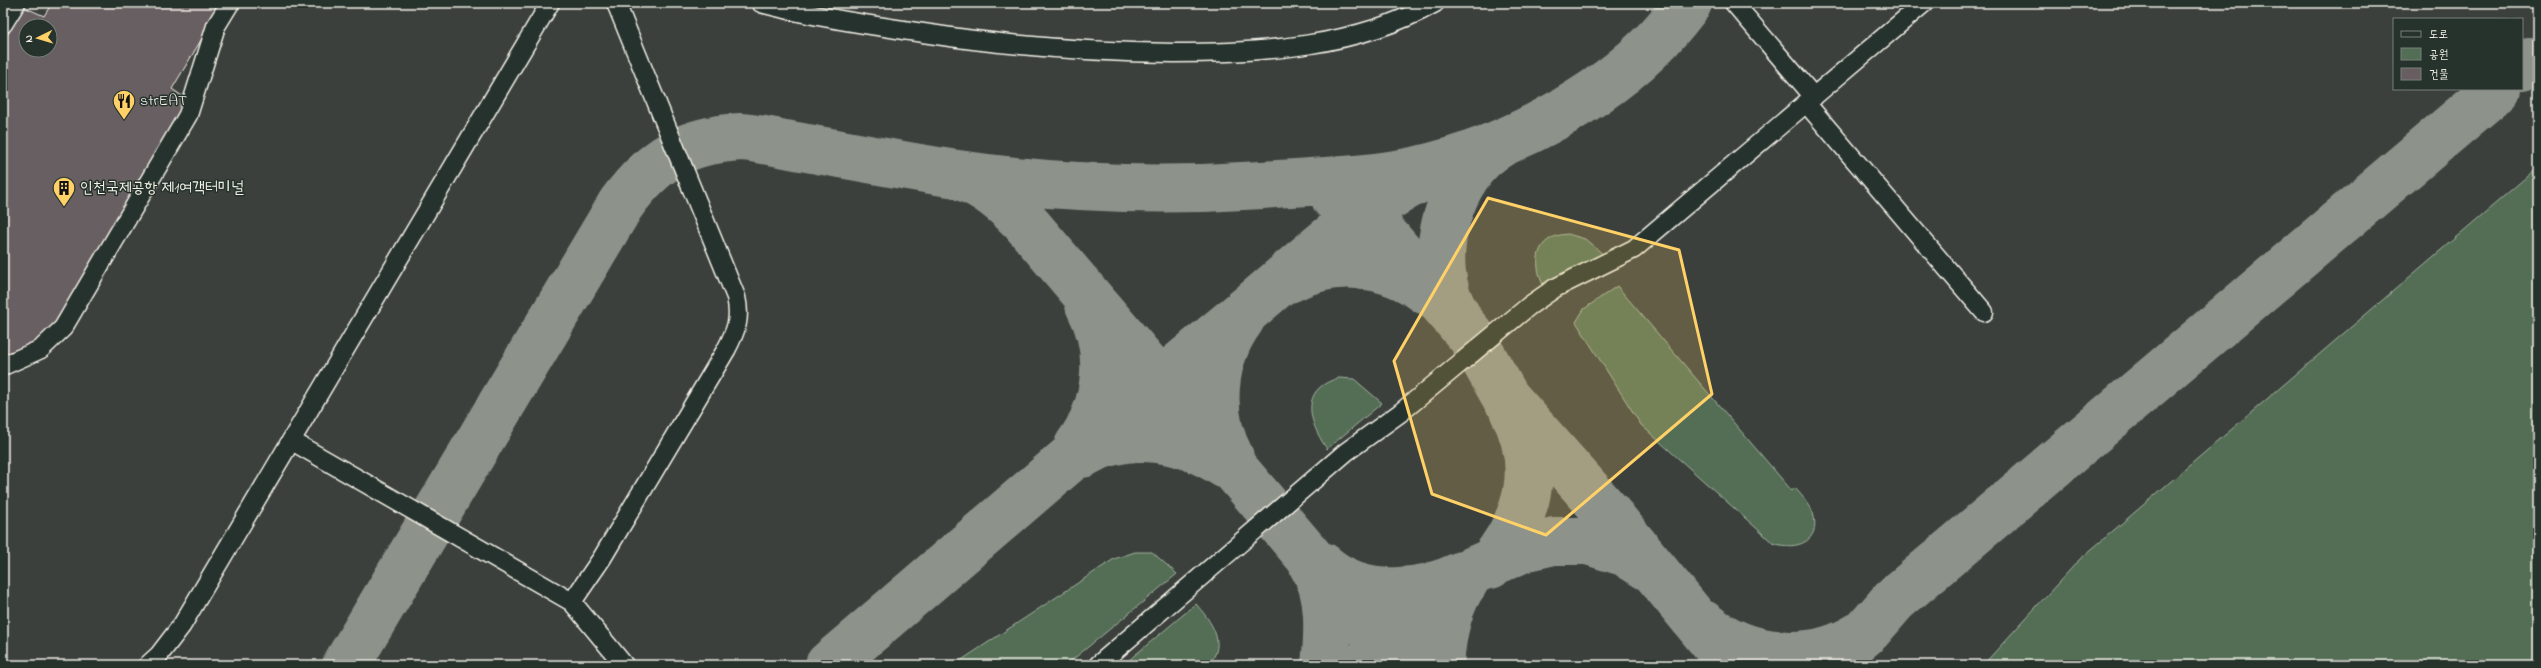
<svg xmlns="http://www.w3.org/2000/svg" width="2541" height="668" font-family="'Indie Flower','Poor Story',sans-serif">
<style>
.built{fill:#3a403d;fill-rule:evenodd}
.green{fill:#526e55;stroke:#a3b09e}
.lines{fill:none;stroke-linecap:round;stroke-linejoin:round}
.taxiway{stroke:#8d928a;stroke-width:48}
.building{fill:#685e62;stroke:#f4f1e8;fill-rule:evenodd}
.minor-casing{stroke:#f4f1e8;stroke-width:21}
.minor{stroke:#26332d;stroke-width:18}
.marked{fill:#ffd166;fill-opacity:0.2;stroke:#ffd166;stroke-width:3;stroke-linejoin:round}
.labels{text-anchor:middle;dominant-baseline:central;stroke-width:3;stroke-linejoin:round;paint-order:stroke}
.poi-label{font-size:16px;fill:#f4f1e8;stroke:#26332d;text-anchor:start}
</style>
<rect width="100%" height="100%" fill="#26332d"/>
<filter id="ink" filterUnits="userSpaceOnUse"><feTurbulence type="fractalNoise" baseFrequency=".025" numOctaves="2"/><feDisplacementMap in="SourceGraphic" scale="8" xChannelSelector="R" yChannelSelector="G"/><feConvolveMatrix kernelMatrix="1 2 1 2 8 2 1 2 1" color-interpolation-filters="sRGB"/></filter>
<g filter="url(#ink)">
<path class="built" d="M3 3H2538V665H3ZM2394 19H2522V89H2394ZM26 26H50V50H26Z"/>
<path class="green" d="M2538 167V665H1983L2079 560Z
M1568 234 1585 239 1610 260 1546 291C1532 266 1533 236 1568 234Z
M1617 286 1792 491 1795 488C1802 496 1810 504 1813 513 1822 542 1796 551 1773 543L1641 425 1576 322 1584 309Z
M1339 378 1354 379 1382 403 1327 449C1309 423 1298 389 1339 378Z
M1135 552H1152L1177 574 1066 665H954L1114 559Z
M1196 604C1211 621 1228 644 1208 665H1123Z"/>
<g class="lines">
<path class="taxiway" d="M2522 67 2529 61
M963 177C987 186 1005 202 1023 220L1401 665
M1335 198 1363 214 1373 222 1471 336 1506 398 1605 510 1732 665
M1289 279C1333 256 1387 261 1427 291
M1457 316C1423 265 1447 173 1500 144
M1078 446C1108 405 1113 350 1089 305
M1082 454C1128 427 1184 437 1226 465
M1230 457C1207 414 1212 358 1241 319
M1490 565C1529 518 1542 467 1513 410
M1313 566C1331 593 1328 635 1325 665
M1322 566C1360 600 1420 596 1462 575
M1703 624C1746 659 1811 666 1859 636
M346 665 621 204C654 159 684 140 741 137 760 138 777 143 796 146 847 155 898 165 950 173 1052 188 1159 192 1262 185 1314 181 1367 181 1418 170 1502 151 1600 101 1659 38 1669 27 1679 15 1688 3
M829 665C965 550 1098 432 1236 319 1296 270 1353 212 1423 177
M1364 665 1474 570 1524 548 1554 541H1588L1624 552 1648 567
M1440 665C1442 636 1447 605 1465 581
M1827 665 1868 630 1894 600 2497 89"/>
</g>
<path class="building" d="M52 3H223L172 89 188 100 63 316 40 340 3 357V42L24 7 44 16ZM26 26H50V50H26Z"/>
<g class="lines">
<g class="minor-casing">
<path id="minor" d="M761 3C814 17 869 25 923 33 1007 46 1090 52 1174 53 1261 53 1357 47 1435 3
M1734 3 1814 97
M3 24 16 3
M1806 103 1984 312
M3 366 41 349 63 328 188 115 216 26 230 3
M292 441 572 602 624 665
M572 602 602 558 726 350C736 331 741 319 736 297L616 3
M148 665 159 655 182 625 550 3
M1098 665 1346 452 1400 413 1529 306 1555 288 1634 249 1924 3"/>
</g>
<use href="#minor" class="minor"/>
</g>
</g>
<path class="marked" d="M1488 198 1679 250 1712 394 1546 535 1432 494 1394 361Z"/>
<defs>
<g id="restaurant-pin" transform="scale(1.15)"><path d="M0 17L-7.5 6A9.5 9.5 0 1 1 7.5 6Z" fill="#ffd166" stroke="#26332d"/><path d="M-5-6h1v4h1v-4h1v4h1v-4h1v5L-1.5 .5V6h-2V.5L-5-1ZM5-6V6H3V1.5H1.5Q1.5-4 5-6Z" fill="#111"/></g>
<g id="building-pin" transform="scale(1.15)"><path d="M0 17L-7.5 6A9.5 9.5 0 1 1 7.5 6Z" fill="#ffd166" stroke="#26332d"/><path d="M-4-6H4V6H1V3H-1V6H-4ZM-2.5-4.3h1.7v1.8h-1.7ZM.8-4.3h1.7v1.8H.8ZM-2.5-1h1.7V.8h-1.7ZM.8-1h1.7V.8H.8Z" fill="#111"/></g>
</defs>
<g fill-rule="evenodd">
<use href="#restaurant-pin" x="124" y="101"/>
<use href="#building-pin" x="64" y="188"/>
</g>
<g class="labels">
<g class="poi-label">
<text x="140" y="101">strEAT</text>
<text x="80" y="188">인천국제공항 제1여객터미널</text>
</g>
</g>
<rect width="2541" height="668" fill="none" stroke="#26332d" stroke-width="16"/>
<rect x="8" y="8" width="2525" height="652" fill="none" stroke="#f4f1e8" stroke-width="1.5" filter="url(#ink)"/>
<rect x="2393" y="18" width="130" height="72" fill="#26332d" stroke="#787f78"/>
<rect x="2401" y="31" width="20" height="6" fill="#26332d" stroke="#787f78"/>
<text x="2429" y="38" font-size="12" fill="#f4f1e8">도로</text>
<rect x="2401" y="48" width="20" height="12" fill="#526e55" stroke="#787f78"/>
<text x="2429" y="58" font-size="12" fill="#f4f1e8">공원</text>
<rect x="2401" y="68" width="20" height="12" fill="#685e62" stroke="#787f78"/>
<text x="2429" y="78" font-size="12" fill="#f4f1e8">건물</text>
<g transform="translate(38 38) rotate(265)"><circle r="19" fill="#26332d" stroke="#787f78"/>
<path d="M0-3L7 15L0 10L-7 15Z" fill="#ffd166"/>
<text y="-6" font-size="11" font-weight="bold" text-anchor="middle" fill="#f4f1e8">N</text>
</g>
</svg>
